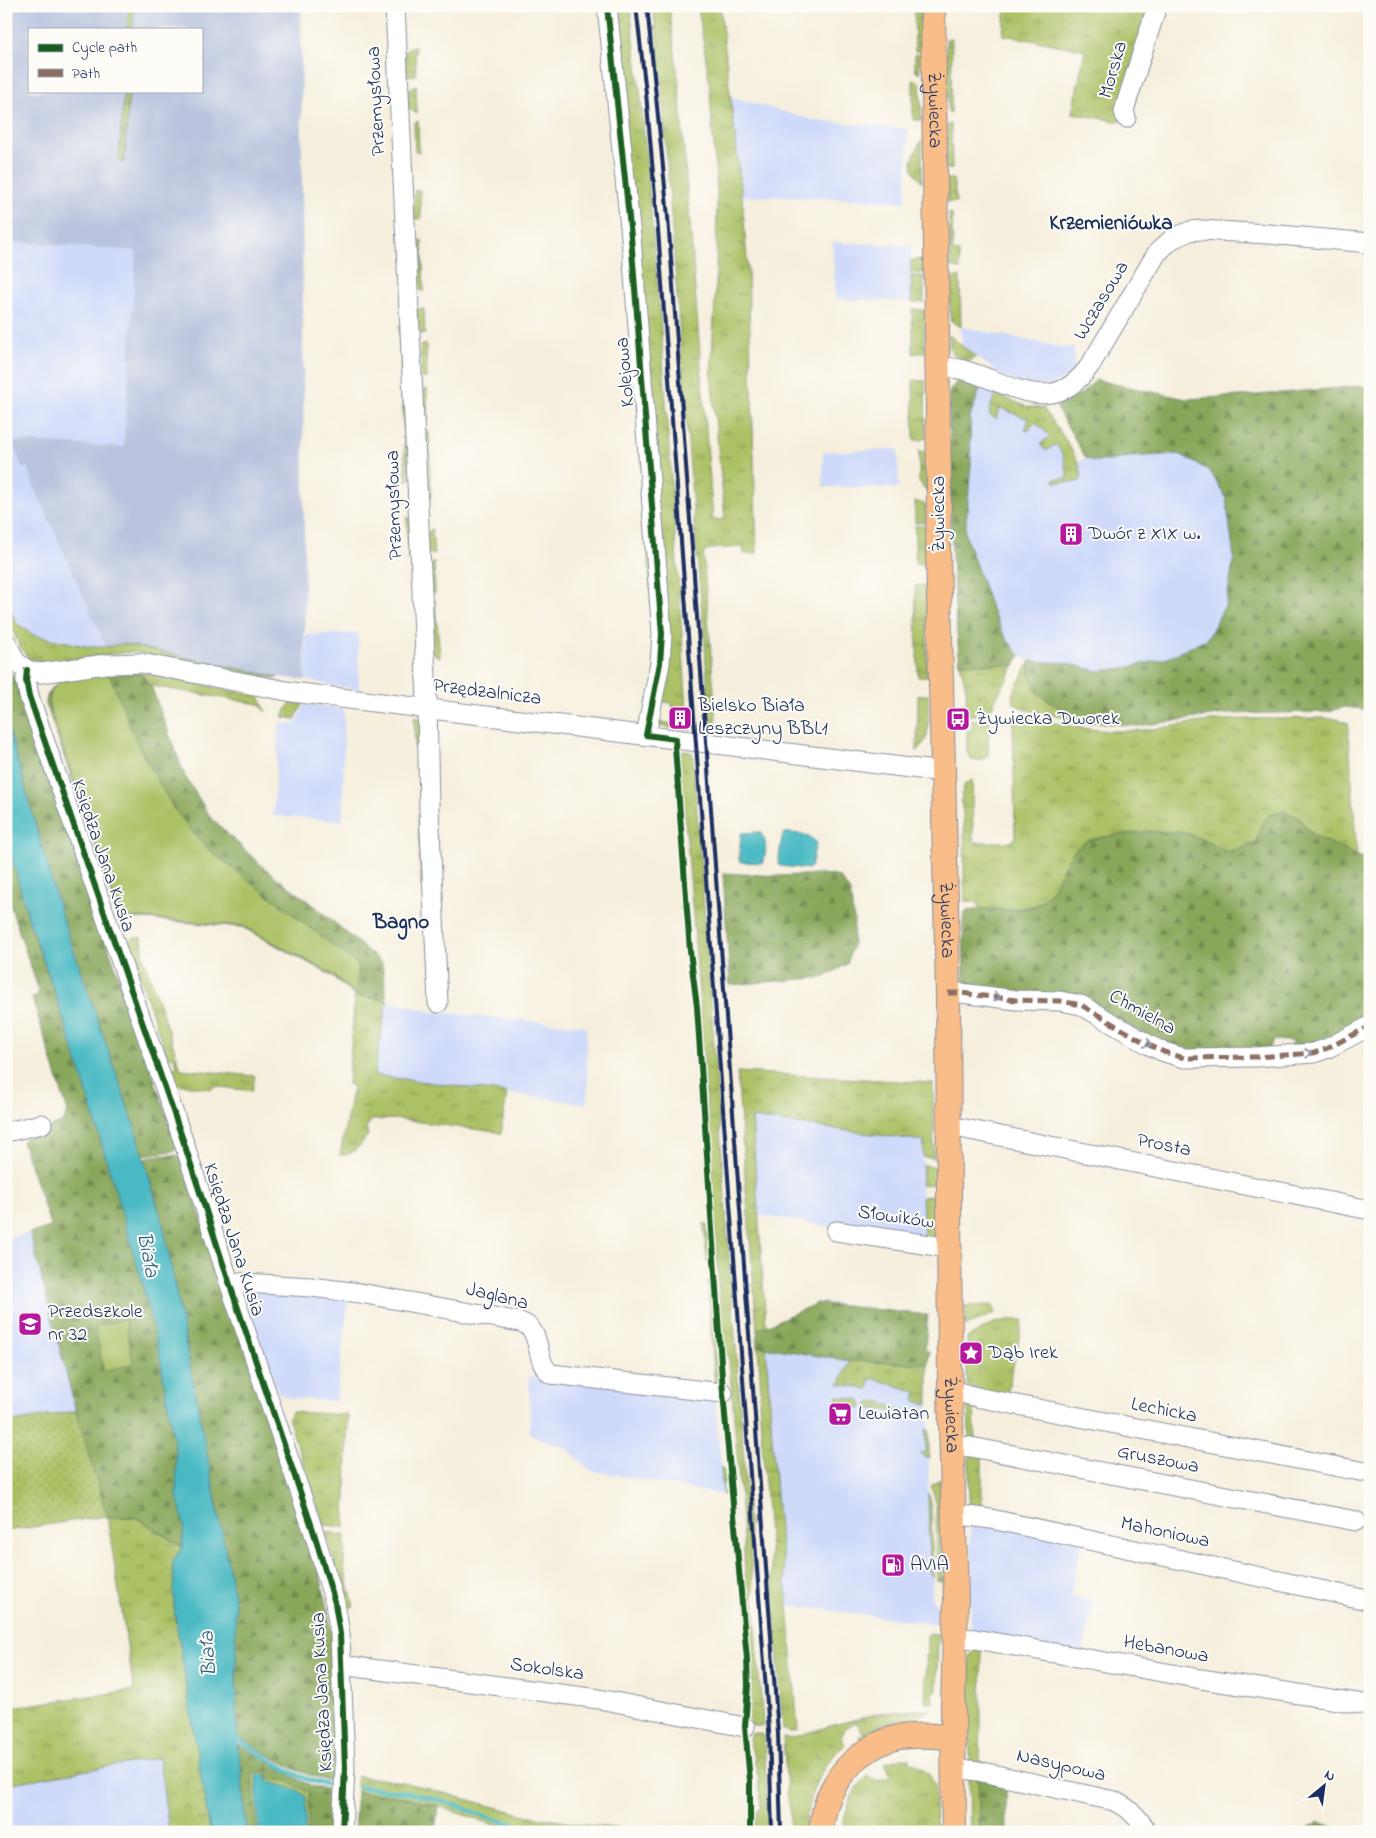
<svg xmlns="http://www.w3.org/2000/svg" width="1376" height="1838" font-family="'Indie Flower',sans-serif">
<style>
.built{fill:#cfdafa}
.industrial{fill:#bac4de;fill-rule:evenodd}
.grass{fill:url(#grass-tufts);stroke:#647862}
.forest{fill:url(#forest-firs);stroke:#526b5c}
.park{fill:#acc165;stroke:#647862}
.garden{fill:url(#garden-dots);stroke:#647862}
.water{fill:#4ab9c3;stroke:#327490}
.lines{fill:none;stroke-linecap:round;stroke-linejoin:round}
.stream{stroke:#4ab9c3;stroke-width:4.5}
.minor-casing{stroke:#888f9e;stroke-width:21}
.major-casing{stroke:#888f9e;stroke-width:26}
.minor{stroke:#fff;stroke-width:19}
.major{stroke:#f8bd89;stroke-width:24}
.rail{stroke:#1b2f5e;stroke-width:4}
.quiet{stroke:#8d6e63;stroke-width:5;stroke-dasharray:10 5;stroke-linecap:butt}
.cycleway-casing{stroke:#fdfcf7;stroke-width:9}
.cycleway{stroke:#1b5e20;stroke-width:6}
.oneway{stroke:#8d97ae}
.labels{text-anchor:middle;dominant-baseline:central;stroke-width:4;stroke-linejoin:round;paint-order:stroke}
.street-label{font-size:20px;fill:#1b2f5e;stroke:#fdfcf7}
.poi-label{font-size:20px;fill:#1b2f5e;stroke:#fdfcf7;text-anchor:start}
.neighbourhood-label{font-size:21px;font-weight:bold;fill:#1b2f5e;stroke:#fdfcf7}
.water-label{font-size:21px;font-style:italic;fill:#2b5f81;stroke:#fdfcf7}
</style>
<defs>
<pattern id="grass-tufts" width="24" height="20" patternUnits="userSpaceOnUse" patternTransform="scale(1.25)"><rect width="24" height="20" fill="#acc165"/><path d="M3 7l-1-3M5 7V3M7 7l1-3M15 17l-1-3M17 17v-4M19 17l1-3" fill="none" stroke="#8b9d56"/></pattern>
<pattern id="forest-firs" width="22" height="20" patternUnits="userSpaceOnUse" patternTransform="scale(1.25)"><rect width="22" height="20" fill="#89a75a"/><path d="M5 1l3.5 6h-7zM16 11l3.5 6h-7z" fill="#6f884e"/></pattern>
<pattern id="garden-dots" width="8" height="8" patternUnits="userSpaceOnUse" patternTransform="scale(1.25)"><rect width="8" height="8" fill="#acc165"/><path d="M2 2h.1M6 6h.1" fill="none" stroke="#8b9d56" stroke-width="1.8" stroke-linecap="round"/></pattern>
</defs>
<rect width="100%" height="100%" fill="#fdfcf7"/>
<filter id="ink" filterUnits="userSpaceOnUse"><feTurbulence type="fractalNoise" baseFrequency=".02" numOctaves="2"/><feDisplacementMap in="SourceGraphic" scale="10" xChannelSelector="R" yChannelSelector="G"/><feConvolveMatrix kernelMatrix="1 2 1 2 8 2 1 2 1" color-interpolation-filters="sRGB"/></filter>
<filter id="wash" filterUnits="userSpaceOnUse"><feTurbulence type="fractalNoise" baseFrequency=".0096" numOctaves="4" result="noise"/><feDisplacementMap in="SourceGraphic" scale="20" xChannelSelector="R" yChannelSelector="G"/><feGaussianBlur stdDeviation="1.12" result="paint"/><feColorMatrix in="noise" values="0 0 0 0 0 0 0 0 0 0 0 0 0 0 0 0 0 1.4 0 .05"/><feComposite in="paint" operator="in"/></filter>
<g filter="url(#wash)">
<rect width="100%" height="100%" fill="#f6efdd"/>
<path class="built" d="M729 96 812 120 909 129 905 202 814 197 742 196Z
M6 241 136 251 124 447 13 441 22 469 27 467 33 484 106 647H90L33 635 16 623 6 599Z
M832 242 911 245 912 302 836 299Z
M961 327 1060 347H1074L1075 372 1053 384 1034 386 1005 378 962 346Z
M980 389 1015 403 1028 407 1043 408 1078 462 1086 458 1093 461H1110L1127 457 1179 454 1210 471 1226 498 1234 558 1226 604 1207 639 1169 658 1126 668 1097 671 1067 663 1030 661 1020 656 1005 637 991 608 965 534 971 465 970 417Z
M898 449 899 488 823 487V452Z
M358 633 359 690 305 680 306 635Z
M305 704 344 709 343 821 273 816 279 723 295 724Z
M387 1001 433 1012 586 1026 588 1104 374 1075Z
M752 1118 924 1141 921 1185 925 1247 834 1227 759 1215Z
M30 1233 76 1411 6 1423V1238Z
M242 1290 349 1295 336 1401 291 1398 279 1394Z
M766 1348 850 1361 928 1364 929 1458 928 1493 930 1573 933 1577 931 1598 938 1607 937 1624 788 1605 777 1509Z
M529 1376 715 1396 723 1495 589 1470 567 1448 530 1435Z
M970 1521 1082 1542 1070 1596 1094 1601 1082 1654 971 1631Z
M160 1758 169 1832H6V1784Z"/>
<path class="industrial" d="M6 6H301L305 680 278 677 124 644 106 647 33 484 27 467 22 469 13 441 124 447 136 251 6 241ZM29 29H201V91H29Z"/>
<path class="grass" d="M129 6H134L133 29H127Z
M611 6H630L641 99 660 315 687 709 689 710 691 730 658 726 657 722 675 724H687L686 712 674 713 672 703 658 701Z
M653 6H669L679 85 713 520 725 519 711 375 716 282 717 193 709 80 698 6H720L742 196 748 272 757 553 744 554 743 547 709 549 703 554 717 731 715 733 710 732 705 644 694 522 659 55Z
M914 6H920L921 51H915Z
M1005 6H1147L1148 8 1120 122 1072 113 1085 50 1003 35Z
M952 38 951 114 948 113 946 39Z
M415 47 416 75 406 76 405 52 408 48Z
M915 54H921L919 73 915 70Z
M913 80 917 81 920 83 922 120H913Z
M416 85 417 114 408 108V90Z
M124 91H129L124 162H119Z
M418 121 419 152 415 151 414 123Z
M951 124 952 169H946L947 125Z
M921 141H922V183C907 163 911 161 921 141Z
M947 179H953L957 202H947Z
M415 190H420L421 219 411 218C412 208 415 201 415 190Z
M949 213 952 214 953 251 959 252 960 269 950 267Z
M422 240 424 291 416 290 413 243Z
M923 259 924 273H911V260Z
M911 276H924V302H912Z
M955 277H960L961 327 950 320V280Z
M416 309H424L425 334H419Z
M912 309 924 310 925 352 913 354Z
M399 326 403 328 410 480 406 482Z
M949 335 976 357 968 362C951 354 949 354 949 335Z
M426 344 427 378H421L420 346Z
M913 380 925 381 926 437 922 440H914Z
M427 389 428 418 422 417 421 391Z
M997 395 1028 407 1043 408C1053 422 1086 464 1081 480L1077 482H1054V479L1068 478 1063 455 1056 444 1046 451 1040 444 1050 436 1035 422 1028 431 1025 430 1029 419 1000 408 996 419 990 415 989 410 993 400Z
M429 431 431 498 424 494 422 437Z
M919 450 926 453 927 492 919 481Z
M915 501 926 505V523H915Z
M407 517 411 519 412 558 408 560Z
M915 526H927L926 564H915Z
M432 529 434 555 428 553 427 533Z
M434 562 435 594 429 591 430 566Z
M927 585V677H918L915 586Z
M6 599 16 623 33 635 90 647H106L124 644 278 677 276 679 193 662 131 652 52 662H36L29 659 19 645 6 615Z
M435 601 440 657 432 653 431 602Z
M1030 661V677L1046 699 1086 722 1023 709 1014 703 1012 694Z
M960 663 1015 665 994 702 989 716 969 715 967 713 966 689Z
M140 673 154 675 259 696 266 712 259 704 151 686Z
M918 695H928C928 714 933 738 917 751Z
M291 702 303 704 295 719 282 717Z
M1013 714C1046 721 1081 730 1115 731 1152 732 1187 722 1224 720 1257 718 1291 719 1323 718L1337 719 1348 723 1357 856 1313 835 1299 818 1285 811 1271 814 1261 825 1256 844 1227 852 1188 834 1060 877 1047 897 1031 907 1004 910 979 908 977 902 965 901C963 876 965 852 964 827 964 812 958 798 965 784L972 780 973 837 975 842H1012L1015 837Z
M414 716 420 718 421 744 415 748Z
M972 720H989L988 756 980 761 972 760 967 753V731L972 730Z
M683 750 688 751 693 754 763 1726H752L748 1719C755 1682 749 1643 747 1605 743 1523 736 1440 729 1358L723 1350 721 1320 699 994 688 851 679 760 680 753Z
M418 815 424 825V884L421 887Z
M134 937 142 938 144 959 181 1069 255 1076 252 1091 213 1086 212 1089 176 1084 171 1069 177 1065 174 1057H167L128 942Z
M355 995 387 1001 374 1075 507 1093 501 1134 497 1132 397 1119 372 1120 366 1127 368 1135C360 1145 354 1156 340 1155L353 1086 348 1084Z
M737 1072 933 1083 934 1158 923 1157 924 1141 752 1118 766 1326 757 1330Z
M923 1165 933 1166 935 1168 934 1184 921 1185Z
M931 1196 934 1198V1239L924 1241 922 1197Z
M704 1224 707 1225 710 1260 707 1263Z
M708 1281 712 1283 719 1387 715 1390Z
M993 1305 995 1313 965 1326V1306Z
M1007 1320H1023L1006 1400 967 1386V1338L994 1323Z
M758 1346 766 1348 777 1509 788 1605 798 1730 789 1732 787 1730H783L759 1401 761 1391Z
M850 1361 928 1364V1404L915 1401 917 1392 871 1378 868 1389 839 1384Z
M837 1396 860 1400 862 1408 836 1404Z
M968 1399H974L975 1445 969 1443Z
M878 1401 904 1411V1413L866 1408 869 1403Z
M292 1412 348 1415 345 1527 324 1525 288 1418Z
M926 1430H929V1458H925L920 1453H926Z
M982 1452V1513L969 1510V1453Z
M721 1467 725 1471 728 1493 723 1495Z
M940 1479 943 1581 937 1580 936 1502 931 1486Z
M928 1493 931 1502 933 1577 930 1573Z
M107 1516 138 1518 182 1547 173 1561 174 1609 210 1832H169L159 1758 6 1784V1708L134 1690Z
M326 1532 345 1535 344 1567 354 1606 347 1608Z
M927 1634 938 1635 937 1690 933 1693 934 1703 925 1702Z
M977 1645H982L980 1768 970 1766 969 1666 970 1655 976 1649Z
M930 1709 922 1715 908 1718V1724L884 1729 860 1739 859 1736 880 1726 904 1719 879 1725 863 1733 856 1722 846 1727 841 1737 845 1745C819 1765 806 1800 805 1832H790V1810L787 1792 783 1737 791 1738 830 1726 880 1713Z
M755 1733 764 1735 768 1832H755V1813L761 1807 758 1775 749 1738 751 1734Z
M902 1758H910V1762C922 1765 931 1774 935 1786L936 1832H842C845 1809 851 1791 868 1776L878 1781 891 1776 885 1763Z
M969 1775 978 1776 980 1832H970Z
M357 1776 403 1782 525 1815 584 1825 654 1832H530L506 1829 438 1806 401 1797 357 1792Z"/>
<path class="forest" d="M1096 380 1186 399 1258 395 1361 386 1370 387V710L1346 707 1324 712 1225 714 1138 726 1086 722 1046 699 1035 689 1030 677V661L1067 663 1097 671 1126 668 1168 658 1207 639 1226 604 1234 558 1226 498 1210 471 1179 454 1127 457 1110 461H1093L1086 458 1057 409 1058 406 1082 393Z
M957 381H962L980 389 970 417 971 465 965 534 991 608 1005 637 1020 656 1015 665 960 663C950 574 950 485 949 395L950 390Z
M6 661 22 698 178 1148 173 1151 143 1155 133 1122 59 908 6 720Z
M127 673H140L151 686 185 776 211 818 264 868 315 906 382 963 387 1001 355 995 329 974 242 927 120 917 46 704C46 692 52 686 63 682Z
M1285 811 1299 818 1313 835 1357 856 1370 860V1022L1299 1052 1291 1041 1274 1040 1266 1053 1185 1055 1093 1008 964 987 963 920 964 914 967 911C987 907 1011 914 1031 907 1054 899 1058 874 1070 856 1073 851 1084 841 1090 840 1112 834 1167 828 1189 834 1202 838 1215 846 1227 852L1256 844 1261 825 1271 814Z
M6 835 29 920 57 999 81 1073 141 1278 160 1357 176 1454 177 1494 184 1526 182 1547 138 1518 107 1516 76 1411 30 1233 51 1227 22 1141 26 1137 63 1122 68 1112 32 998 36 997 39 991 6 893Z
M723 873 779 876 823 874 840 877 850 892 854 920 853 943 847 964 825 977 730 985Z
M170 1155H176L181 1158 319 1569 333 1637 337 1769 332 1781C296 1775 268 1754 237 1736L235 1602 164 1228 144 1159 153 1156Z
M817 1303 928 1315 925 1348 929 1352 928 1364 850 1361 758 1346 757 1330Z
M237 1743 294 1777 312 1786 331 1790 330 1818 334 1832H246L241 1766Z
M978 1776 1006 1780 1007 1832H980Z
M357 1792 401 1797 438 1806 435 1832H354Z
M1320 1822 1347 1832H1302Z"/>
<path class="park" d="M109 674 140 750 174 809 205 847 356 963 359 969 355 994 332 974 243 926 120 916 50 710C48 697 51 691 59 681Z
M125 1320 133 1363 104 1372 95 1326Z
M266 1771 268 1772V1779L288 1781 309 1793 308 1832H257L252 1773Z"/>
<path class="garden" d="M76 1411 107 1516 6 1531V1423Z"/>
<path class="water" d="M6 720 59 908 133 1122 164 1228 235 1602 237 1743 241 1766 246 1832H210L174 1609 173 1561 182 1547 184 1526 177 1494 176 1454 160 1357 141 1278 81 1073 57 999 29 920 6 835Z
M760 832C767 839 767 854 763 863L742 862 739 860 741 833Z
M785 833C794 832 810 835 816 842L811 867 808 869 781 866 778 864 782 837Z
M266 1774 269 1782 297 1790 306 1797 305 1832H259L256 1775Z"/>
<g class="lines">
<path class="stream" d="M232 1736C262 1753 292 1779 326 1784
M360 1787 405 1792 443 1801 500 1821 526 1827 573 1832"/>
</g>
</g>
<g filter="url(#ink)">
<g class="lines">
<g class="minor-casing">
<path id="minor" d="M395 6 427 700 429 809 438 1003
M607 6 631 237 662 634 660 663 646 735
M1126 118 1124 112 1126 104 1157 6
M937 367C947 367 958 368 967 371 1014 385 1054 418 1091 364L1157 253 1172 239 1190 231 1201 230 1268 234 1370 243
M6 642 16 662 27 670 41 673 106 664 141 663 292 692 943 772
M27 670 26 680 29 696 183 1140 229 1282 313 1530 335 1603 340 1634 345 1768 342 1832
M948 993H961L1016 1000 1060 1001 1081 1005 1149 1045 1164 1052 1184 1058 1256 1057 1314 1053 1328 1048 1370 1026
M950 1126 1370 1210
M6 1132 42 1124
M836 1231 950 1248
M229 1282 311 1287 360 1293 520 1322C544 1329 533 1361 551 1374L723 1393
M950 1390 981 1398 1370 1473
M951 1445 971 1447 1356 1521
M953 1514 991 1519 1367 1600
M955 1637 975 1639 1201 1679 1370 1705
M341 1665 599 1699 745 1727
M953 1768 978 1771 1114 1801C1128 1808 1140 1817 1146 1832"/>
</g>
<g class="major-casing">
<g id="major">
<path id="s1" d="M933 6 939 487 938 548 948 993 950 1390 956 1599 953 1706 954 1832"/>
<path d="M821 1832C824 1796 839 1768 870 1749 878 1744 886 1740 895 1738 914 1734 934 1736 953 1737"/>
</g>
</g>
<use href="#minor" class="minor"/>
<use href="#major" class="major"/>
<path class="rail" d="M636 6 646 93 658 230 769 1731 772 1832
M647 6 668 217 778 1733 781 1832"/>
<path class="quiet" d="M948 993H961L1016 1000 1060 1001 1081 1005 1149 1045 1164 1052 1184 1058 1256 1057 1314 1053 1328 1048 1370 1026"/>
<g class="cycleway-casing">
<path id="cycleway" d="M607 6 631 237 662 634 660 663 646 735 676 739 675 747 690 951 697 1007 723 1393 747 1659 748 1686 745 1727 750 1781V1832
M27 670 26 680 29 696 183 1140 229 1282 313 1530 335 1603 340 1634 345 1768 342 1832"/>
</g>
<use href="#cycleway" class="cycleway"/>
</g>
<defs><path id="oneway-chevron" d="M-2-3.5L2.5 0L-2 3.5" fill="none" stroke-width="1.6" stroke-linecap="round" stroke-linejoin="round" transform="scale(1.25)"/></defs>
<g class="oneway">
<use href="#oneway-chevron" transform="translate(997 997) rotate(7)"/>
<use href="#oneway-chevron" transform="translate(1148 1044) rotate(29)"/>
<use href="#oneway-chevron" transform="translate(1308 1053) rotate(-10)"/>
</g>
</g>
<defs>
<g id="building-square" transform="scale(1.25)"><rect x="-9" y="-9" width="18" height="18" rx="4" fill="#b5179e" stroke="#fdfcf7"/><path d="M-4-6H4V6H1V3H-1V6H-4ZM-2.5-4.3h1.7v1.8h-1.7ZM.8-4.3h1.7v1.8H.8ZM-2.5-1h1.7V.8h-1.7ZM.8-1h1.7V.8H.8Z" fill="#fff"/></g>
<g id="bus-square" transform="scale(1.25)"><rect x="-9" y="-9" width="18" height="18" rx="4" fill="#b5179e" stroke="#fdfcf7"/><path d="M-5-6H5V4H4V6H2V4H-2V6H-4V4H-5ZM-3.5-4V0h7V-4ZM-3.5 1.2v1.5H-2V1.2ZM2 1.2v1.5H3.5V1.2Z" fill="#fff"/></g>
<g id="school-square" transform="scale(1.25)"><rect x="-9" y="-9" width="18" height="18" rx="4" fill="#b5179e" stroke="#fdfcf7"/><path d="M0-5L7-2L0 1L-7-2ZM-4 1L0 2.5L4 1V4Q0 6-4 4Z" fill="#fff"/></g>
<g id="sight-square" transform="scale(1.25)"><rect x="-9" y="-9" width="18" height="18" rx="4" fill="#b5179e" stroke="#fdfcf7"/><path d="M0-6L1.8-2.2L6-1.7L2.9 1.2L3.7 5.4L0 3.3L-3.7 5.4L-2.9 1.2L-6-1.7L-1.8-2.2Z" fill="#fff"/></g>
<g id="supermarket-square" transform="scale(1.25)"><rect x="-9" y="-9" width="18" height="18" rx="4" fill="#b5179e" stroke="#fdfcf7"/><path d="M-6-5.5h2.5l.6 2H6L4.5 2H-2.5L-4.4-4H-6ZM-1.5 3.2a1.3 1.3 0 1 0 .1 0ZM3 3.2a1.3 1.3 0 1 0 .1 0Z" fill="#fff"/></g>
<g id="fuel-square" transform="scale(1.25)"><rect x="-9" y="-9" width="18" height="18" rx="4" fill="#b5179e" stroke="#fdfcf7"/><path d="M-5.5-6h7V0h2V4h1.3V-2.5L3-4.5l.8-.8L6-3V5H2.5V1h-1V6h-7ZM-4.2-4.7v3.2H.2V-4.7Z" fill="#fff"/></g>
</defs>
<g fill-rule="evenodd">
<use href="#building-square" x="1071" y="534"/>
<use href="#building-square" x="680" y="718"/>
<use href="#bus-square" x="958" y="719"/>
<use href="#school-square" x="30" y="1324"/>
<use href="#sight-square" x="971" y="1353"/>
<use href="#supermarket-square" x="840" y="1414"/>
<use href="#fuel-square" x="893" y="1565"/>
</g>
<g class="labels">
<g class="street-label">
<text transform="translate(1114 70) rotate(-74)">Morska</text>
<text transform="translate(377 101) rotate(-93)">Przemysłowa</text>
<text stroke="none"><textPath href="#s1" startOffset="104">Żywiecka</textPath></text>
<text transform="translate(1102 301) rotate(-59)">Wczasowa</text>
<text transform="translate(626 372) rotate(-95)">Kolejowa</text>
<text transform="translate(395 505) rotate(-92)">Przemysłowa</text>
<text transform="translate(939 514) rotate(-90)">Żywiecka</text>
<text transform="translate(487 693) rotate(7)">Przędzalnicza</text>
<text transform="translate(102 856) rotate(71)">Księdza Jana Kusia</text>
<text stroke="none"><textPath href="#s1" startOffset="914">Żywiecka</textPath></text>
<text transform="translate(1142 1013) rotate(29)">Chmielna</text>
<text transform="translate(1164 1146) rotate(11)">Prosta</text>
<text transform="translate(896 1218) rotate(8)">Słowików</text>
<text transform="translate(233 1240) rotate(72)">Księdza Jana Kusia</text>
<text transform="translate(497 1297) rotate(14)">Jaglana</text>
<text transform="translate(1164 1411) rotate(11)">Lechicka</text>
<text stroke="none"><textPath href="#s1" startOffset="1409">Żywiecka</textPath></text>
<text transform="translate(1158 1460) rotate(11)">Gruszowa</text>
<text transform="translate(1165 1533) rotate(12)">Mahoniowa</text>
<text transform="translate(1166 1650) rotate(10)">Hebanowa</text>
<text transform="translate(547 1670) rotate(8)">Sokolska</text>
<text transform="translate(323 1692) rotate(-93)">Księdza Jana Kusia</text>
<text transform="translate(1061 1766) rotate(13)">Nasypowa</text>
</g>
<g class="poi-label">
<text x="1088" y="534">Dwór z XIX w.</text>
<text x="698" y="706">Bielsko Biała<tspan x="698" dy="23">Leszczyny BBL1</tspan></text>
<text x="976" y="719">Żywiecka Dworek</text>
<text x="48" y="1312">Przedszkole<tspan x="48" dy="23">nr 32</tspan></text>
<text x="988" y="1353">Dąb Irek</text>
<text x="858" y="1414">Lewiatan</text>
<text x="910" y="1565">AVIA</text>
</g>
<g class="neighbourhood-label">
<text x="1111" y="224">Krzemieniówka</text>
<text x="401" y="923">Bagno</text>
</g>
<g class="water-label">
<text transform="translate(147 1255) rotate(79)">Biała</text>
<text transform="translate(209 1654) rotate(-94)">Biała</text>
</g>
</g>
<rect width="1376" height="1838" fill="none" stroke="#fdfcf7" stroke-width="25"/>
<rect x="28" y="28" width="175" height="65" fill="#fdfcf7" stroke="#a3aaba"/>
<rect x="38" y="44" width="25" height="8" fill="#1b5e20" stroke="#a3aaba"/>
<text x="72" y="52" font-size="15" fill="#1b2f5e">Cycle path</text>
<rect x="38" y="69" width="25" height="8" fill="#8d6e63" stroke="#a3aaba"/>
<text x="72" y="78" font-size="15" fill="#1b2f5e">Path</text>
<g transform="translate(1324 1786) rotate(29)" stroke="#fdfcf7" stroke-width="4" paint-order="stroke">
<path d="M0-4L9 19L0 12L-9 19Z" fill="#1b2f5e"/>
<text y="-8" font-size="14" font-weight="bold" text-anchor="middle" fill="#1b2f5e">N</text>
</g>
</svg>
